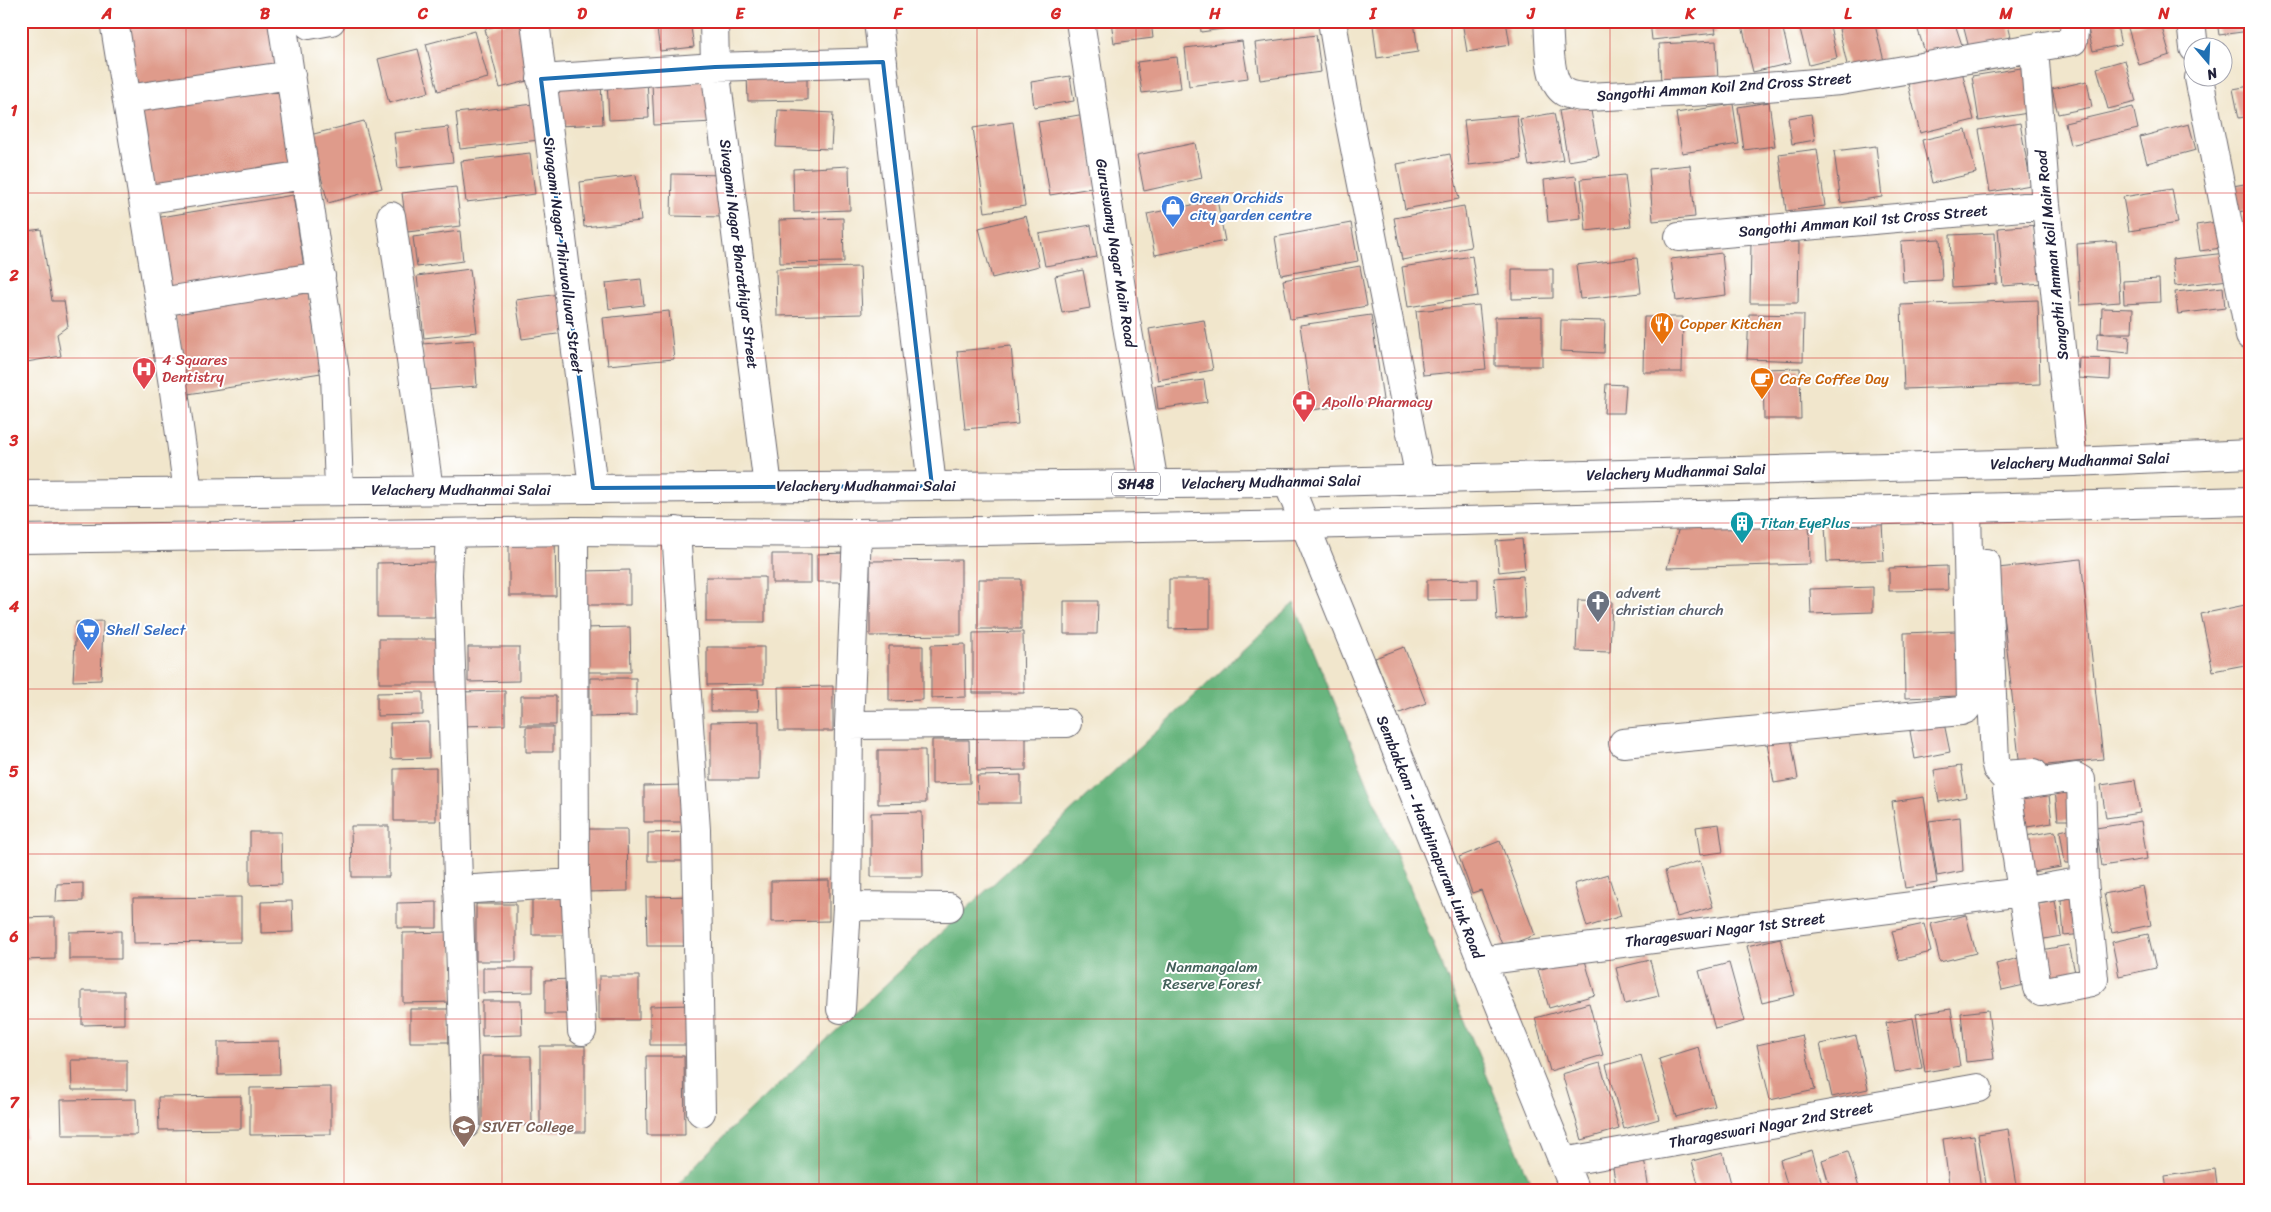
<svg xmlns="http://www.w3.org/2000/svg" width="2271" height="1212" font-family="Sriracha,sans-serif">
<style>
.forest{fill:#68b57e;stroke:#456c5c}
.building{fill:#df9b8b}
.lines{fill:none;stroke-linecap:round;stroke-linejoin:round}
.minor-casing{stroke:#6a676e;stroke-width:30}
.major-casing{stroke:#6a676e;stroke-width:30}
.minor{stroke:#fff;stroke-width:28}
.major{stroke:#fff;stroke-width:28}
.marked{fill:none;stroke:#1f6fb2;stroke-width:4;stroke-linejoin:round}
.grid{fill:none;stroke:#d62828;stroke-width:1;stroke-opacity:0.55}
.labels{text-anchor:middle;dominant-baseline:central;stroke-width:4;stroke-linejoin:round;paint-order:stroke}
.shield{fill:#fff;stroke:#646476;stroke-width:1}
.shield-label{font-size:14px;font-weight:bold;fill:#22223b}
.street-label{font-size:15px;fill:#22223b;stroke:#fff}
.shop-label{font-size:15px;fill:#366cbe;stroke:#fff;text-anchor:start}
.food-label{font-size:15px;fill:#c56008;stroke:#fff;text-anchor:start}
.health-label{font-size:15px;fill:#be3a42;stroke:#fff;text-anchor:start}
.culture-label{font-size:15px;fill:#0d838f;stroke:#fff;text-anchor:start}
.worship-label{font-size:15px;fill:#5b616d;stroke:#fff;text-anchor:start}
.park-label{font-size:15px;fill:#43605a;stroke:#fff}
.education-label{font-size:15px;fill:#785e54;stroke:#fff;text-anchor:start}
.neatline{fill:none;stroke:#d62828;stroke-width:2}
.grid-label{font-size:16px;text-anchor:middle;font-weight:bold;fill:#d62828}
</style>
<rect width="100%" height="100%" fill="#fff"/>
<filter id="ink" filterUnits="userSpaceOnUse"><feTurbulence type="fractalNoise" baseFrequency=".02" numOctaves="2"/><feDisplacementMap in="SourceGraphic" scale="10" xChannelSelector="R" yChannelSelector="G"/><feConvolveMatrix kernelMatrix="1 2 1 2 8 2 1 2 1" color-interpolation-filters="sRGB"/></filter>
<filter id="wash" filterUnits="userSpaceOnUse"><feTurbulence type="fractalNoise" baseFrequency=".0096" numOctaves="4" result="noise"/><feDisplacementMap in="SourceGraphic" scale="20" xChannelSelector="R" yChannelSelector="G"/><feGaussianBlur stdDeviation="1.12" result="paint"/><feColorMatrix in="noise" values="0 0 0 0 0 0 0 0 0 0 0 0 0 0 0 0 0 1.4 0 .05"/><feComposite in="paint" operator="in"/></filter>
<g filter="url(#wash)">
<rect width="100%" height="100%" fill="#f1e6cc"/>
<path class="forest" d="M1294 603 1534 1191H672L731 1129Z"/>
<g id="blocks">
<path class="building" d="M127 21H277L284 69 138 93Z
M514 21H519L535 79 500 88 485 29Z
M656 21H690L694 47 660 51Z
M1111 21H1151L1153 38 1114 43Z
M1200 21H1236L1237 27 1201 32Z
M1398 21H1414L1418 52 1377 58 1373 25Z
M1462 21H1506L1510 45 1467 52Z
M1650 21H1714L1716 33 1652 40Z
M1741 21H1781L1791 63 1753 72Z
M1798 21H1829L1837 58 1809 65Z
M1874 21 1884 61 1848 69 1839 29Z
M1915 21H1954L1962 45 1926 55Z
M1962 21H2007L2011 37 1969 48Z
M2086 21H2116L2121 45 2093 51Z
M2149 21H2160L2170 55 2139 65 2128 28Z
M2217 21H2250V31L2219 35Z
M475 31 488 78 438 91 426 44Z
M1316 35 1321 72 1260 80 1255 43Z
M1242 41 1248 78 1189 86 1185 48Z
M1716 41 1718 80 1661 83 1659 44Z
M418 49 429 92 389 103 378 59Z
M1177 57 1181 88 1142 93 1137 62Z
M2125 60 2136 102 2108 109 2097 68Z
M2027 67 2034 112 1979 121 1972 76Z
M1962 71 1974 120 1920 133 1908 84Z
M807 74V100L748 101 747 75Z
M1070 76 1074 101 1034 107 1031 82Z
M647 79 649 118 609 120 607 81Z
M711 80 714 122 654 125 652 83Z
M2087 81 2092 107 2058 114 2052 89Z
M601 83 603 124 558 126 557 85Z
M2250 86V116L2239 118 2233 89Z
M279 87 292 169 152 191 139 110Z
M1769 102 1775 146 1744 150 1738 107Z
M534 104 539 140 460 149 456 113Z
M1733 104 1739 144 1682 153 1676 113Z
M1590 105 1599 156 1568 161 1559 111Z
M2133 107 2138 129 2070 145 2065 123Z
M778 110 833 113 831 149 776 147Z
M1554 113 1563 160 1529 166 1520 119Z
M1085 114 1097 187 1050 195 1038 122Z
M1811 114 1815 140 1792 144 1788 118Z
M1517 115 1521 159 1469 165 1464 120Z
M364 121 382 188 328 203 310 135Z
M1013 122 1025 206 985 212 973 128Z
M2020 123 2031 185 1990 192 1979 130Z
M2189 124 2196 150 2147 163 2140 137Z
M448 127 453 162 398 168 394 133Z
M1966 130 1976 173 1932 183 1922 140Z
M1195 143 1202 178 1144 191 1137 155Z
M1876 146 1882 197 1841 203 1834 151Z
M1817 149 1825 206 1786 211 1779 154Z
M530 153 535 194 466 202 461 161Z
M1450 154 1459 199 1405 209 1397 164Z
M1690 165 1695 217 1653 221 1649 169Z
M849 166 850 210 794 212 793 169Z
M672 174 725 175 724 217 671 216Z
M636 175 641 221 584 227 580 182Z
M1625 175 1631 226 1586 231 1581 179Z
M1576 176 1581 218 1548 222 1544 180Z
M2250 183V210L2232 213 2227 187Z
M456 187 461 226 407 232 402 193Z
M2172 189 2178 223 2129 231 2123 197Z
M293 195 305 274 168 296 155 218Z
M1217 200 1225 241 1155 255 1147 214Z
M1464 206 1471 247 1402 260 1394 218Z
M2250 214V239H2249L2244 216Z
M1026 216 1039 266 992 278 979 228Z
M843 218 844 262 780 263 779 220Z
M2223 221 2228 247 2200 251 2196 225Z
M1351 223 1358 261 1281 275 1275 237Z
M1091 225 1097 257 1045 266 1039 234Z
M2038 225 2043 283 2003 286 1998 228Z
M41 229 52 301H64L68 326 57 334 61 356 21 363V232Z
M460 231 463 261 417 267 413 237Z
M1995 233 1997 284 1952 287 1950 235Z
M1940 239 1942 280 1903 282 1901 241Z
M2116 241 2120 302 2080 305 2077 244Z
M1751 242H1799L1798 303H1750Z
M1722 253 1726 295 1676 301 1671 259Z
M2226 253 2229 280 2175 286 2172 259Z
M1472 256 1478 296 1408 307 1402 267Z
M1637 258 1641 293 1580 299 1576 265Z
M1360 266 1367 306 1290 319 1283 280Z
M860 267 862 314 777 316 776 269Z
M470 269 477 332 424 338 417 276Z
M1512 269H1553V298L1512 299Z
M1083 270 1090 308 1062 313 1055 276Z
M641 279 644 305 609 309 606 283Z
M2159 279 2160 302 2124 304 2123 281Z
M307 286 321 373 188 394 174 308Z
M2223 287 2225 308 2178 314 2175 292Z
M566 293 571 332 522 339 516 300Z
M2038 300 2040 384 1904 389 1901 305Z
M1479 305 1486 369 1423 375 1416 311Z
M2102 308 2133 309 2132 333H2101Z
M669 311 674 359 608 365 603 318Z
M1749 314 1804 315 1803 361 1747 359Z
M1371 315 1383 400 1312 410 1300 325Z
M1542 316V366H1495V317Z
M1644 317H1683L1682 372H1643Z
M1204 320 1213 370 1158 380 1149 329Z
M1561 320 1605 321 1604 353 1560 351Z
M2098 333 2130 336 2129 353 2097 350Z
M474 340 477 386 426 390 422 344Z
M1011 346 1018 424 965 429 957 351Z
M2079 358 2111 359 2110 380 2078 378Z
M1800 368 1801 419H1764L1763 369Z
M1204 380 1207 402 1158 409 1155 386Z
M1606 384 1626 385 1624 413H1604Z
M1809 519 1810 564 1667 568 1680 524Z
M1882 522 1884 560 1827 562 1825 525Z
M555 536 556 596H509V537Z
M1522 539 1525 569 1499 572 1496 541Z
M844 553V582H817V554Z
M772 554H811V583H772Z
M2081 559 2103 759 2020 768 1998 568Z
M961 560V635L870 636V561Z
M435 562V617H377V563Z
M1947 566 1948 590 1889 591V568Z
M630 570V605H584V571Z
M1523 576 1525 618 1497 620 1494 578Z
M706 577H765V622H706Z
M978 579H1021V629H978Z
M1169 579H1210V628L1169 629Z
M1478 579V599L1427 600V580Z
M1873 587V612L1811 614 1810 589Z
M1578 600 1612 601 1610 652 1576 651Z
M1064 601H1098L1097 634H1064Z
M2250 604V664L2213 671 2201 614Z
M103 621 101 680 73 681 76 622Z
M630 627 631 672H582V628Z
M1956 631 1958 696 1905 698 1904 633Z
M1023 632 1024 693H973V633Z
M379 639H439L440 683H379Z
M965 644 966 697 931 698V645Z
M889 646H923V700L889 701Z
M468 647H519V681L468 682Z
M707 647H764V684L707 685Z
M1404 647 1426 703 1397 714 1375 658Z
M590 678H636V716L590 717Z
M833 686V731H779L778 687Z
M758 689 759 711H711V690Z
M505 691V725L460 726 459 692Z
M423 692V715L377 716V693Z
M521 696H556V725H521Z
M759 721V780H711V722Z
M429 722V758L391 759 390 723Z
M1944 723 1950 752 1915 759 1910 731Z
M526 727H553V752H526Z
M1026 733V770L977 771V734Z
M1790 733 1798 779 1774 783 1766 737Z
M932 740H969L970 783 932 784Z
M878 750H925L926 803 878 804Z
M1961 766 1966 797 1939 802 1934 770Z
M436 768V821H394V769Z
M1021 775V803H978L977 776Z
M2135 780 2140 813 2106 818 2101 785Z
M683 785V822H644V786Z
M2048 786 2052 823 2021 828 2016 790Z
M2070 786 2074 820H2058L2055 790Z
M1924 797 1937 883 1905 888 1892 802Z
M922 812 923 877H871V813Z
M1960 817 1963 871 1937 876 1929 821Z
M2141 821 2147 859 2102 866 2096 828Z
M1719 824 1723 852 1700 855 1696 827Z
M351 826H389V877H352Z
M2073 828 2077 863H2065L2060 831Z
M585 829H627L628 891 586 892Z
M2055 831 2061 867 2026 873 2019 837Z
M250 832H281L282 884 250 885Z
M693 832V861H648V833Z
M1500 841 1535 935 1503 947 1481 890 1472 893 1459 857Z
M1700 861 1713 907 1677 917 1665 871Z
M1608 874 1621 916 1587 927 1574 884Z
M829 880V921L771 922V881Z
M83 883V901L56 902 57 884Z
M2143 886 2151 925 2112 933 2104 894Z
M693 896V946H647L646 897Z
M2079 896 2083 934 2064 936 2061 900Z
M241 897V942L134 943 133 898Z
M532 898H569V935H532Z
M292 901 293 932 261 933V902Z
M2055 901 2061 936 2033 941 2028 906Z
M437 902V928H397V903Z
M476 904H516V961H476Z
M1966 915 1976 953 1940 962 1931 924Z
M55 917V959L21 960V918Z
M1924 924 1931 952 1899 960 1892 931Z
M121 931V959H69V932Z
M452 932V1002L403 1003V933Z
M2148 934 2156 968 2119 976 2112 942Z
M1780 938 1795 995 1762 1003 1747 946Z
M2069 945 2076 977 2043 983 2036 951Z
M2026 956 2033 983 2002 990 1996 964Z
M1584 957 1595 995 1549 1008 1538 970Z
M1650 960 1659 996 1625 1004 1616 968Z
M1729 963 1745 1021 1715 1029 1699 971Z
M483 968H533V992L483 993Z
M599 976H639V1020H599Z
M572 979V1014H545V980Z
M82 991H124V1024L82 1025Z
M482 1001H521L522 1035 482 1036Z
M1589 1003 1603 1055 1550 1071 1535 1018Z
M690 1005V1045H650V1006Z
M410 1009H450V1042H410Z
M1951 1009 1960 1066 1925 1072 1916 1014Z
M1988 1010 1994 1059 1966 1062 1961 1013Z
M1913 1018 1922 1068 1895 1073 1886 1023Z
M1802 1035 1815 1090 1770 1100 1757 1045Z
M1856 1036 1868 1089 1832 1097 1820 1044Z
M279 1041 280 1074 218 1075V1042Z
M540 1046H585V1132H540Z
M1698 1047 1715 1106 1676 1117 1659 1059Z
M1641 1055 1659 1119 1624 1129 1606 1065Z
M482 1056H531L532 1125 482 1126Z
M646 1056H684L685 1135H647Z
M71 1060H127V1090H72Z
M1600 1063 1619 1129 1582 1140 1562 1074Z
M331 1087V1134L250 1135V1088Z
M241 1096V1129L159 1130 158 1097Z
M136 1099 137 1135H62L61 1100Z
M21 1108H26V1138H21Z
M2008 1129 2017 1186 1987 1190 1978 1134Z
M1974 1135 1981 1191H1950L1943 1139Z
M1812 1150 1824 1191H1789L1780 1160Z
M1848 1151 1860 1191H1831L1822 1160Z
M1723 1153 1733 1191H1700L1692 1161Z
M1644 1158 1649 1191H1617L1612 1163Z
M2215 1169 2218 1191H2167L2165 1176Z"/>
</g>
</g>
<g filter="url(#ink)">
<use href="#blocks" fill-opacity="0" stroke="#6a676e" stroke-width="1"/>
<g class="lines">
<g class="minor-casing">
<path id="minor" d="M114 21 174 391 188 492
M282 21 335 374 339 490
M535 21 593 488
M714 21 715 67 768 487
M878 21 932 486
M1080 21 1125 314 1154 484
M1332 21 1345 98 1420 479
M1548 21C1550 40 1547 81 1564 92 1571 96 1579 97 1587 97L1728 90 1840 81 2073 41 2075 21
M2191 21 2194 48
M309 25 331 21
M2034 49 2046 205 2073 462
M2199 78 2250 336
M541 79 715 67 883 62
M127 99 291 75
M143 200 305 175
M391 216 429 490
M1679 237 2046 205
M160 302 321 276
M1288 483 1575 1191
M574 531 575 883 582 1031
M676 531 696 830 701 1112
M450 533 448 575 466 1124
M1986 563 1995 761 1997 769 2002 775 2034 773
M849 725 1067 723
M1623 743 1961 711 1966 709 1971 701 1967 509
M458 890 575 883
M847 906 949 907
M1481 961 2022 892 2007 790 2011 787 2076 777 2081 780 2084 881 2094 979 2091 982 2041 992 2037 988 2022 892 2084 881
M841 1009 847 906 849 725 857 533
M1563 1162 1978 1088"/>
</g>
<g class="major-casing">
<path id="major" d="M21 494 1288 483 2073 462 2250 454
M21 539 574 531 857 533 1034 530 1303 525 2250 501"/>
</g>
<use href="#minor" class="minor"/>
<use href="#major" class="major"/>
</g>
</g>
<path class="marked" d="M883 62 932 486 593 488 541 79 715 67Z"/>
<path class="grid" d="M186 21V1191M344 21V1191M502 21V1191M661 21V1191M819 21V1191M977 21V1191M1136 21V1191M1294 21V1191M1452 21V1191M1610 21V1191M1769 21V1191M1927 21V1191M2085 21V1191M21 193H2250M21 358H2250M21 523H2250M21 689H2250M21 854H2250M21 1019H2250"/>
<defs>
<g id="shop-pin" transform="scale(1.25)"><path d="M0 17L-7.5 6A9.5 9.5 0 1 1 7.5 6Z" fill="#3f7fe0" stroke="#fff"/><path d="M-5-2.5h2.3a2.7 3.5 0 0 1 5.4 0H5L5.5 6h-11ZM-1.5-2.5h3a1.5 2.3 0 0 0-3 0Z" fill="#fff"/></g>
<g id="restaurant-pin" transform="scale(1.25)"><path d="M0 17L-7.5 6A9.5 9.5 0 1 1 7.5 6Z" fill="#e8710a" stroke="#fff"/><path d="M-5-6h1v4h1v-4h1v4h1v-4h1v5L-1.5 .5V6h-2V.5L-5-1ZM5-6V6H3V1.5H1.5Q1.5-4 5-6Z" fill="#fff"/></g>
<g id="hospital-pin" transform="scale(1.25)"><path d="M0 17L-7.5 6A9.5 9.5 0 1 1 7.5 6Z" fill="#e0444e" stroke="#fff"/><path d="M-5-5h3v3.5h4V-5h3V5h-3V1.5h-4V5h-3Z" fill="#fff"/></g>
<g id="cafe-pin" transform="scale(1.25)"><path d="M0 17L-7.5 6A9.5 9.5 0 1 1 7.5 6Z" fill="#e8710a" stroke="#fff"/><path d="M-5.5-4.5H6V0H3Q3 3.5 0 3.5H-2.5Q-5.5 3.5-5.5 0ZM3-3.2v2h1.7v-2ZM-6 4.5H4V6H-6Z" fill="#fff"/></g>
<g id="pharmacy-pin" transform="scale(1.25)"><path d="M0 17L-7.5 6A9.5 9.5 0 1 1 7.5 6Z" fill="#e0444e" stroke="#fff"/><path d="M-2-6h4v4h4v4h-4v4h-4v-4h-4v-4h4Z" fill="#fff"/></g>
<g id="building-pin" transform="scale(1.25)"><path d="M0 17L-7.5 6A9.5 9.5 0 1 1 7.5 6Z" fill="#0f9aa8" stroke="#fff"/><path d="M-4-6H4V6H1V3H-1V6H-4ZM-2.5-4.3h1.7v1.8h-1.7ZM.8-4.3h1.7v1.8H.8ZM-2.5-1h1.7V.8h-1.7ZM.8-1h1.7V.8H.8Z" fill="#fff"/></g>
<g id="church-pin" transform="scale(1.25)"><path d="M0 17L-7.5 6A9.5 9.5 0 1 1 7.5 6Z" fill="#6b7280" stroke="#fff"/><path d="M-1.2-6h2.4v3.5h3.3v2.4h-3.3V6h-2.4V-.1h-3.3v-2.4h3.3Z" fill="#fff"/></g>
<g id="supermarket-pin" transform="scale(1.25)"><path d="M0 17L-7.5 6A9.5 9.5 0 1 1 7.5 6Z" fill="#3f7fe0" stroke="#fff"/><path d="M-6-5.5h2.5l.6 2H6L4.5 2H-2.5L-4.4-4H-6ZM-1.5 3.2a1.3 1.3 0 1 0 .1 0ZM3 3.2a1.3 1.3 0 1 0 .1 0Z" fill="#fff"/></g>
<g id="university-pin" transform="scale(1.25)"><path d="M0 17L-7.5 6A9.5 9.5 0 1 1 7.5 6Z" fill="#8d6e63" stroke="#fff"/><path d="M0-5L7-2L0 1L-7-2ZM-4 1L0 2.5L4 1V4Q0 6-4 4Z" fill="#fff"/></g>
</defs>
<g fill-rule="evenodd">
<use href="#shop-pin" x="1173" y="207"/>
<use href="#restaurant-pin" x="1662" y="324"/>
<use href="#hospital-pin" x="144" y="369"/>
<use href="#cafe-pin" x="1762" y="379"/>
<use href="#pharmacy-pin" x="1304" y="402"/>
<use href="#building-pin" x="1742" y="523"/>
<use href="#church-pin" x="1598" y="602"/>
<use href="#supermarket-pin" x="88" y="630"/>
<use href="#university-pin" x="464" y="1127"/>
</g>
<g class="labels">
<rect class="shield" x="1112" y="472.5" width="48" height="23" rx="4"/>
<g class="shield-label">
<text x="1136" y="484">SH48</text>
</g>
<g class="street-label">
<text transform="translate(1724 87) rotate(-4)">Sangothi Amman Koil 2nd Cross Street</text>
<text transform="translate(1863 221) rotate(-5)">Sangothi Amman Koil 1st Cross Street</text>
<text transform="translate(1116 253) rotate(81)">Guruswamy Nagar Main Road</text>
<text transform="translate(739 254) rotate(83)">Sivagami Nagar Bharathiyar Street</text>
<text transform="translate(563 255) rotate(83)">Sivagami Nagar Thiruvalluvar Street</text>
<text transform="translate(2052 255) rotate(-96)">Sangothi Amman Koil Main Road</text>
<text transform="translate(2080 461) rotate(-2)">Velachery Mudhanmai Salai</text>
<text transform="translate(1676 472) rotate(-2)">Velachery Mudhanmai Salai</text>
<text transform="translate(1271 482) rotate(-1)">Velachery Mudhanmai Salai</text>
<text x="866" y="486">Velachery Mudhanmai Salai</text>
<text x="461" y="490">Velachery Mudhanmai Salai</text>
<text transform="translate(1430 837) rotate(68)">Sembakkam - Hasthinapuram Link Road</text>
<text transform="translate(1725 930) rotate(-7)">Tharageswari Nagar 1st Street</text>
<text transform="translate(1771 1125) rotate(-10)">Tharageswari Nagar 2nd Street</text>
</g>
<g class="shop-label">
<text x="1190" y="198">Green Orchids<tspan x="1190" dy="17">city garden centre</tspan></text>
<text x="106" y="630">Shell Select</text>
</g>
<g class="food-label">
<text x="1680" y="324">Copper Kitchen</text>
<text x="1780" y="379">Cafe Coffee Day</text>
</g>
<g class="health-label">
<text x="162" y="360">4 Squares<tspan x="162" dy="17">Dentistry</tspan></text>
<text x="1322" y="402">Apollo Pharmacy</text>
</g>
<g class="culture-label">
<text x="1760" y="523">Titan EyePlus</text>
</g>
<g class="worship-label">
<text x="1616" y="593">advent<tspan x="1616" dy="17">christian church</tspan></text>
</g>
<g class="park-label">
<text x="1212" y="967">Nanmangalam<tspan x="1212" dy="17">Reserve Forest</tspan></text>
</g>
<g class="education-label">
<text x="482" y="1127">SIVET College</text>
</g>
</g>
<rect width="2271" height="1212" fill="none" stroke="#fff" stroke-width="55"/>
<g transform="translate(2208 62) rotate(161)"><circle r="24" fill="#ffffff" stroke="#a7a7b1"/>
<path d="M0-4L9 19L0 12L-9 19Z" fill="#1f6fb2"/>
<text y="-8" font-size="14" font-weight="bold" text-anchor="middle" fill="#22223b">N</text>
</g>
<rect x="28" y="28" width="2216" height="1156" class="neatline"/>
<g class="grid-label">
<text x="107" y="19">A</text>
<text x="265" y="19">B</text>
<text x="423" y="19">C</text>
<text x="582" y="19">D</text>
<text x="740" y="19">E</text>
<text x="898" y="19">F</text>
<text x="1056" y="19">G</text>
<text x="1215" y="19">H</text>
<text x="1373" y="19">I</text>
<text x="1531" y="19">J</text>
<text x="1690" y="19">K</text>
<text x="1848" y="19">L</text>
<text x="2006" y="19">M</text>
<text x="2164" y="19">N</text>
<text x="14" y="116">1</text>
<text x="14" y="281">2</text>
<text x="14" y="446">3</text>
<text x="14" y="612">4</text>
<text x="14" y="777">5</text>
<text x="14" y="942">6</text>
<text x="14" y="1108">7</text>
</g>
</svg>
